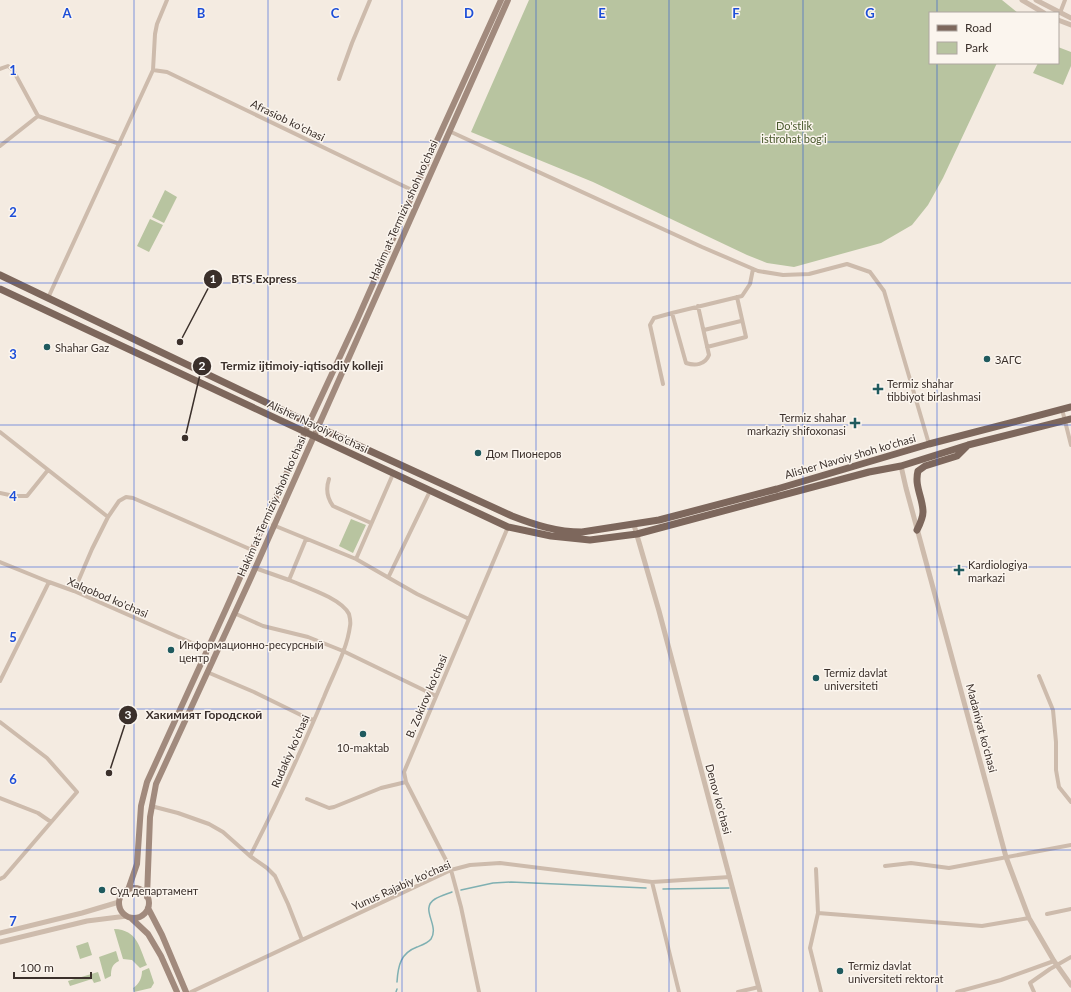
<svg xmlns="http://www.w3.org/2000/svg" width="1071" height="992" font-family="Lato,sans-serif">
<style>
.green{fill:#b8c4a0}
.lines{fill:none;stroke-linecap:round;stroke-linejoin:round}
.stream{stroke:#7fb0b2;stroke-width:1.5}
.minor{stroke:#cdbbac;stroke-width:4}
.tertiary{stroke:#cdbbac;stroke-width:5}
.secondary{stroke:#a18a7d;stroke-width:6}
.primary{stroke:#7d675c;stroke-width:7}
.grid{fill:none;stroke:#1d4ed8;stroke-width:1;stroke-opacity:0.55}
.poi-dot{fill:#1f5a5e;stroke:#fbf5ee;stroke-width:1.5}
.labels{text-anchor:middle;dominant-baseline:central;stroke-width:3;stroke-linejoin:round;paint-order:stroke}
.street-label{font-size:11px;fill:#3b302b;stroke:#fbf5ee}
.park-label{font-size:11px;fill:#4a5a2e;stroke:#fbf5ee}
.poi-label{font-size:11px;fill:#3b302b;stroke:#fbf5ee;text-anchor:start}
.grid-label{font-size:13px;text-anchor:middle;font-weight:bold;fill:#1d4ed8;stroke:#fbf5ee;stroke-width:3;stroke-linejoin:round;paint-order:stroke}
.leader{fill:none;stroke:#3b302b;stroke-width:1.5}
.callout-dot{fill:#3b302b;stroke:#fbf5ee;stroke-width:1.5}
.mark-label{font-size:12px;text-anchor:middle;font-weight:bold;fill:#fff}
.callout-label{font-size:12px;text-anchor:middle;font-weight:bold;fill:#3b302b;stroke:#fbf5ee;stroke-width:3;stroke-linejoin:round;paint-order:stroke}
</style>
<rect width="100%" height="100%" fill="#f4ebe1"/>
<path class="green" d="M529 0H1002L1018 13H930V63H997L943 178 928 205 912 225 881 243 794 267 767 263 747 255 593 182 471 132Z
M1058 47 1071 52V66L1063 85 1033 73 1038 63H1058Z
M165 190 177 197 164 223 152 217Z
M150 219 163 225 149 252 137 246Z
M351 519 366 525 353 553 339 546Z
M114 929C138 930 139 947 147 965L140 968 132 960 123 959Z
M88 942 92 955 80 959 76 946Z
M116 951 119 961C112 964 111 969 111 976L105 979 99 957Z
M149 968 154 983 151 988 134 992 133 988C139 984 142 978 142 971Z
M98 972 101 981 94 983 92 979 70 986 68 981Z"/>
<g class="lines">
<path class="stream" d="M663 889 729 888
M461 890 493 883 511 882 646 888
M397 982C398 965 401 953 417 947 422 945 428 943 431 939 440 925 419 909 435 899 440 896 447 894 452 892
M396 992 397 989"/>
<path class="minor" d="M1060 13 1065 0
M0 69 8 66 13 70 38 116 120 144
M153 70 167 72 414 191
M339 79 352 43 370 0
M449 131 702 247 758 271 783 275 809 274 847 264 870 272 884 291 929 444
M0 146 38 116
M48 298 153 70 155 34 157 24 167 0
M698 306 709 355C705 365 695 366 686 363L672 313 742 296 750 284 753 269
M704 330 741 321
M707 347 746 337 737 297
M663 384 650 325 654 318 672 313
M1062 409 1071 445
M0 432 108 517
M329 479C326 488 327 498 333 506L371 523
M0 493 14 496H27L48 470
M273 525 356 559 393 474
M356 559 417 594 469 619
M0 562 49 582 74 591 208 650
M255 568 289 580 306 539
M389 576 430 491
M74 591 92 549 108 517 119 501 126 497 133 498 252 550
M234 613 263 626 308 637 343 651 436 696
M207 672 254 692 307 718 314 720
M1039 676 1053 710 1056 742V770L1059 787 1071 802
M0 681 49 582
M0 722 47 758 77 792 4 877 0 879
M0 798 38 813 51 822
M307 799 329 808 334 807 381 788 406 782
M151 806 178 813 209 824 223 832 250 856 267 868 275 876 288 904 302 940
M250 856C277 804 301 751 324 697 333 674 347 650 350 626 351 622 350 618 349 614 341 598 305 587 289 580
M885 866 911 863 949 868 1071 845
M816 869 818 913 810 948 821 992
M652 882 679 992
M818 913 982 926 1029 918
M1047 914 1071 909
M191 992 451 870 470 865 500 863 652 882 730 877
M479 992 461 907 451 870 406 782 404 772 508 527
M738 992 759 987
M957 992 1001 980 1054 961
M1034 992 1030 983 1050 969 1071 957"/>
<path class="tertiary" d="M1022 0 1044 13
M1036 0 1071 18
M1058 20 1071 25
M901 466 906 488 1006 857 1029 918 1054 961 1071 985
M634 525 659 611 760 992
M0 933 82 913 119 902
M0 942 87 921 127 916"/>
<path class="secondary" d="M119 903a15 15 0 1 1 30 0a15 15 0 1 1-30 0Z
M128 890 137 864 141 806 147 782 226 609 309 423 357 320 414 191 501 0
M147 897 150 817 156 784 249 582 508 0
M148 908 162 935 186 992
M131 918 148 934 161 956 177 992"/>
<path class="primary" d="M0 275 309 423 512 516C535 525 557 532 582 532L659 520 777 489 929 444 1071 407
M0 289 508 527 551 536 590 540 637 534 869 472 901 466 968 445 1071 419
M917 530C920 524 923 518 923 512 923 498 914 486 918 471L925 466 957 456 967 446"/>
</g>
<path class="grid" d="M134 0V992M268 0V992M402 0V992M536 0V992M669 0V992M803 0V992M937 0V13M937 63V992M0 142H1071M0 283H1071M0 425H1071M0 567H1071M0 709H1071M0 850H1071"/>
<g class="poi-dot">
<circle cx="47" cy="347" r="4"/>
<circle cx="987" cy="359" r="4"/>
<path d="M876 383h4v4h4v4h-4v4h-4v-4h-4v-4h4z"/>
<path d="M853 417h4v4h4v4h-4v4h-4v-4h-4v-4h4z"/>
<circle cx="478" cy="453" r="4"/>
<path d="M957 564h4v4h4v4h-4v4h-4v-4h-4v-4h4z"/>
<circle cx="171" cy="650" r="4"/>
<circle cx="816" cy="678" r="4"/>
<circle cx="363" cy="734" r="4"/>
<circle cx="102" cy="890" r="4"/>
<circle cx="840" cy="971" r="4"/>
</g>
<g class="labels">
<g class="street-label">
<text transform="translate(288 120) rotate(26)">Afrasiob ko'chasi</text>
<text transform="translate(403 210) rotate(-66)">Hakim at-Termiziy shoh ko'chasi</text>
<text transform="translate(318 426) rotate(25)">Alisher Navoiy ko’chasi</text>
<text transform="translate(850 456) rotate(-16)">Alisher Navoiy shoh ko'chasi</text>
<text transform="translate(271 506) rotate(-66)">Hakim at-Termiziy shoh ko'chasi</text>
<text transform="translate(108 597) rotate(23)">Xalqobod ko'chasi</text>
<text transform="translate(426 696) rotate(-67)">B. Zokirov ko'chasi</text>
<text transform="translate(982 728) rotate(75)">Madaniyat ko'chasi</text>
<text transform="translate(290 751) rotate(-66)">Rudakiy ko'chasi</text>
<text transform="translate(719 799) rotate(75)">Denov ko'chasi</text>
<text transform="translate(401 885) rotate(-24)">Yunus Rajabiy ko'chasi</text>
</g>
<g class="park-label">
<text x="794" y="125">Do'stlik<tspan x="794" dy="13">istirohat bog'i</tspan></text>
</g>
<g class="poi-label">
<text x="55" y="347">Shahar Gaz</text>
<text x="995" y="359">ЗАГС</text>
<text x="887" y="383">Termiz shahar<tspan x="887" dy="13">tibbiyot birlashmasi</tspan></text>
<text x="846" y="417" text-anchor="end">Termiz shahar<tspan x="846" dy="13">markaziy shifoxonasi</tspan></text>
<text x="486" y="453">Дом Пионеров</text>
<text x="968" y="564">Kardiologiya<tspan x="968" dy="13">markazi</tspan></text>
<text x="179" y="644">Информационно-ресурсный<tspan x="179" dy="13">центр</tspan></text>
<text x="824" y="672">Termiz davlat<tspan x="824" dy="13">universiteti</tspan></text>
<text x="363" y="747" text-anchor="middle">10-maktab</text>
<text x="110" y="890">Суд департамент</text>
<text x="848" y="965">Termiz davlat<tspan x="848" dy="13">universiteti rektorat</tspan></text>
</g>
</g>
<g class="grid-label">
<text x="67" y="18">A</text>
<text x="201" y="18">B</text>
<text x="335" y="18">C</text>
<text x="469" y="18">D</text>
<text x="602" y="18">E</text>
<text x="736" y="18">F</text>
<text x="870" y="18">G</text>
<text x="13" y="75">1</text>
<text x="13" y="217">2</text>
<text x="13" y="359">3</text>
<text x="13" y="501">4</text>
<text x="13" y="642">5</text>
<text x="13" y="784">6</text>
<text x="13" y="926">7</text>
</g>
<path class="leader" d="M180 342L213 279M185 438L202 366M109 773L128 715"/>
<g class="callout-dot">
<circle cx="180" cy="342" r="4"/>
<circle cx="185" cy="438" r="4"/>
<circle cx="109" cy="773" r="4"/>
<circle cx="213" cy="279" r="10"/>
<circle cx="202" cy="366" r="10"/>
<circle cx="128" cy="715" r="10"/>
</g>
<g class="mark-label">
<text x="213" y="283">1</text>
<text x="202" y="370">2</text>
<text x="128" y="719">3</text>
</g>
<g class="callout-label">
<text x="264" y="283">BTS Express</text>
<text x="302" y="370">Termiz ijtimoiy-iqtisodiy kolleji</text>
<text x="204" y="719">Хакимият Городской</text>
</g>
<rect x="929" y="12" width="130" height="52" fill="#fbf5ee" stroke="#aea6a0"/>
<rect x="937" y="25" width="20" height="6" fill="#7d675c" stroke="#aea6a0"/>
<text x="965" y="32" font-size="12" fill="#3b302b">Road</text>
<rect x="937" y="42" width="20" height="12" fill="#b8c4a0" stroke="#aea6a0"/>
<text x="965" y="52" font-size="12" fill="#3b302b">Park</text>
<path d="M14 972v6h77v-6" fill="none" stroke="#3b302b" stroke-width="2"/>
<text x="20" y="972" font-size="12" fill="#3b302b" stroke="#fbf5ee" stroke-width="3" paint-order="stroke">100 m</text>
</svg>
